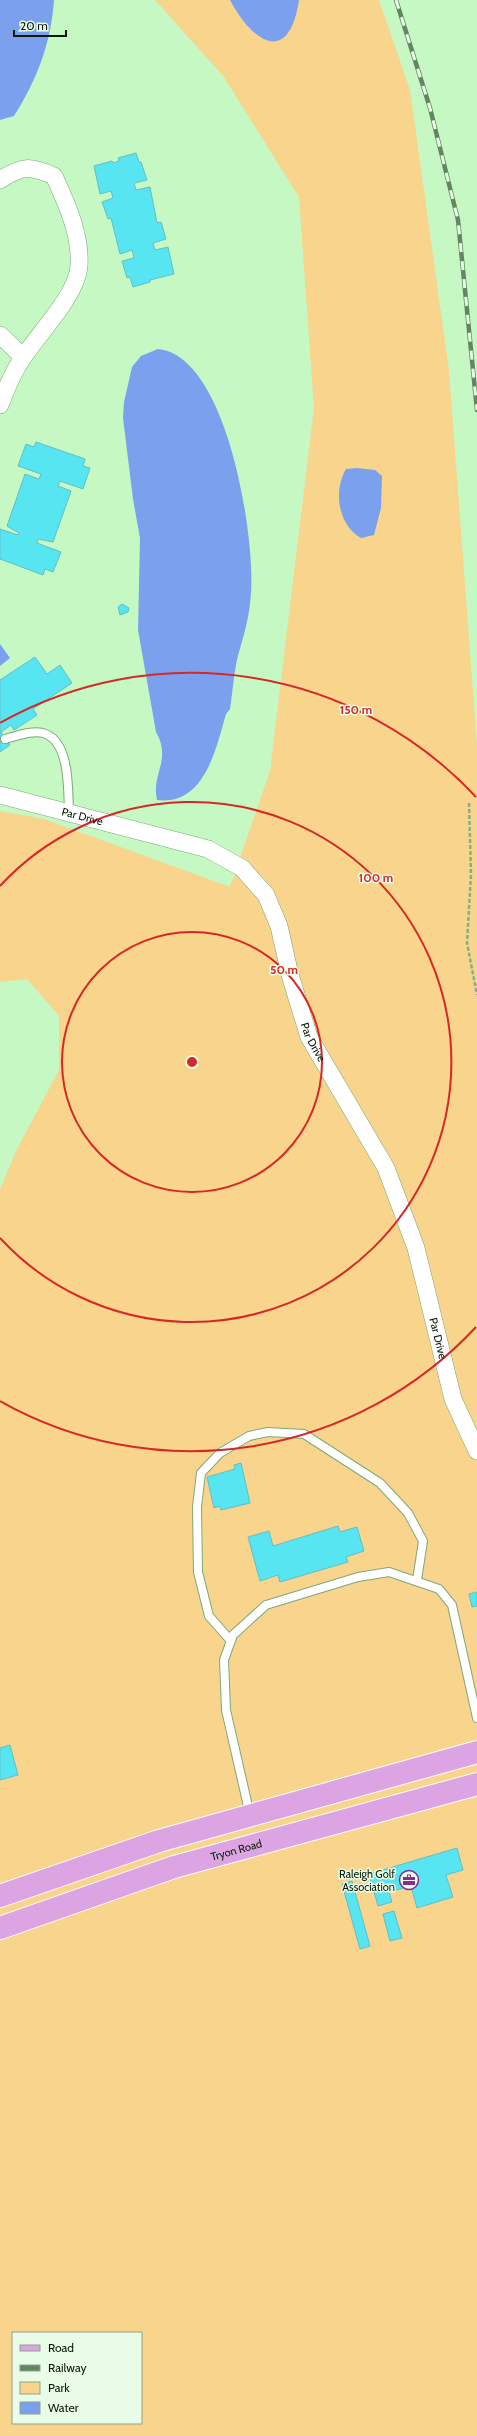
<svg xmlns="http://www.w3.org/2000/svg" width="477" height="2436" font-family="Cabin,sans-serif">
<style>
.green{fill:#f8d48d;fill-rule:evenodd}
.water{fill:#7ba1ee}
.building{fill:#56e5f1;stroke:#62bfc7}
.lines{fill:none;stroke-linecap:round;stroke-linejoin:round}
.lane-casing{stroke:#7aaa78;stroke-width:10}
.street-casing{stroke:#7aaa78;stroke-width:18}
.primary-casing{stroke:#fff;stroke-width:24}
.path{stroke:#86af85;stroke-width:2.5;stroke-dasharray:4 2;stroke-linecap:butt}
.lane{stroke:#fff;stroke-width:8}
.street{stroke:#fff;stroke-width:17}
.primary{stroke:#dca4e2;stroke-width:22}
.rail-casing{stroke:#628562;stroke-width:4.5}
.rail{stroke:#e8fce7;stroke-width:3;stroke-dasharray:9;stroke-linecap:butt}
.ring{fill:none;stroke:#d62828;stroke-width:2}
.labels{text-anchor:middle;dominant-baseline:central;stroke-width:3;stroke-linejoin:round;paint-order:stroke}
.street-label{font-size:11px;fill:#091c09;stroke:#e8fce7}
.poi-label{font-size:11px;fill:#091c09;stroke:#e8fce7;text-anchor:end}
.centre{fill:#d62828;stroke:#e8fce7;stroke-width:2}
.ring-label{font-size:12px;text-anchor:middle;font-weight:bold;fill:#d62828;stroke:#e8fce7;stroke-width:3;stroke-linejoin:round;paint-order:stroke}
</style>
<rect width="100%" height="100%" fill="#c5f8c3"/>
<path class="green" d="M155 0H379L410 90 449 370 477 746V2436H0V1189L17 1149 59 1070V1016L27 979 0 982V811L44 819 230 887 270 771 314 408 299 197 224 77ZM13 2333H141V2423H13Z"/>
<path class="water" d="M0 0H54C51 43 37 80 14 116L0 120Z
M230 0H299C289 67 252 42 230 0Z
M158 349C228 356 255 537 251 592 250 613 245 632 239 652 234 669 233 690 230 709L226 714C216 748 205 806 157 800 151 774 172 760 156 732L138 630 140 538 133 499 123 418 124 402 132 367 141 356Z
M357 468 375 470 382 476 381 508 374 535 361 538C338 525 333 491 346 469Z
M0 644 10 658 0 666Z"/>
<path class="building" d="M136 153 139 162H141L147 180 134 183 136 190 150 187 157 223 161 222 166 239 153 243 155 250 168 247 174 274 150 280V282L133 287 130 277 127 278 122 261 134 258 132 250 120 254 111 218 108 219 102 202 113 198 111 191 100 194 94 166 112 161 113 163 119 161 118 158Z
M36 442 85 459 83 466 90 468 83 489 60 481 58 486 71 491 53 542 38 539 37 543 61 552 53 572 45 569 43 575 0 559V529L18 535 19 533 7 526 25 474 39 479 41 474 18 466 26 444 34 447Z
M122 604 129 608 128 612 120 615 118 607Z
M35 657 47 674 60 665 72 683 33 709 37 715 14 730 11 725 1 732 10 745 0 752V680Z
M241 1463 250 1503 221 1510 220 1506 214 1508 207 1477 235 1469 234 1465Z
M338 1526 340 1532 357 1527 364 1551 346 1557 348 1562 280 1582 278 1575 260 1581 248 1537 269 1531 273 1546Z
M477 1592V1606L472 1607 469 1594Z
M10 1745 18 1775 0 1780V1748Z
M457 1848 463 1870 446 1875 453 1897 417 1908 411 1886 389 1892 392 1902 378 1906 369 1874Z
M352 1881 370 1946 360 1949 342 1884Z
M394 1911 402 1938 390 1941 383 1914Z"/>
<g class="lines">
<g class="lane-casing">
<path id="lane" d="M5 739C17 736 34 729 46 734 70 744 68 790 69 812
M231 1641 209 1616 198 1572 197 1507 201 1473 220 1453 249 1436 268 1432 304 1434 380 1483 408 1513 423 1541 417 1580
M250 1815 226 1710 224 1660 233 1635 266 1605 358 1577 389 1572 439 1589 452 1605 477 1718"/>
</g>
<g class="street-casing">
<g id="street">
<path d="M0 180C23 165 30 166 54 176 67 204 81 235 79 266 77 295 40 332 24 356 14 370 6 389 0 405"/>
<path d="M0 335 23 357"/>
<path id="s1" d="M0 795 208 849 242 868 266 895 279 926 290 975 309 1037 386 1168 416 1248 453 1399 477 1451"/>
</g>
</g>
<g class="primary-casing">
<g id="primary">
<path d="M0 1896 159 1841 477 1752"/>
<path id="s2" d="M0 1928 174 1867 477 1784"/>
</g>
</g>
<path class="path" d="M469 803 471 874 467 943 477 995"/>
<use href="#lane" class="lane"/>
<use href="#street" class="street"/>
<use href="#primary" class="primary"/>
<g class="rail-casing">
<path id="rail" d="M396 0 430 108 458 220 477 410"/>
</g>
<use href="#rail" class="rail"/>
</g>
<g class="ring">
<circle cx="192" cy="1062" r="130"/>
<path d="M0 886A260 260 0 1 1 0 1238"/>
<path d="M476 1327A389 389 0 0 1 0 1401M0 723A389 389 0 0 1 476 797"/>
</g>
<defs>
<g id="office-ring" transform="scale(1)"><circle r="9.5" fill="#e8fce7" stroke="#8a2b95" stroke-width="1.5"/><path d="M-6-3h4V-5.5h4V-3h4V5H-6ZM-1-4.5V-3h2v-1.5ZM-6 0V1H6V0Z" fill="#8a2b95"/></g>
</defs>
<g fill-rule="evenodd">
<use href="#office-ring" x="409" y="1880"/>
</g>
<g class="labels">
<g class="street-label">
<text stroke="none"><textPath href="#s1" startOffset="85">Par Drive</textPath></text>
<text stroke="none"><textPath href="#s1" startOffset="445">Par Drive</textPath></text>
<text stroke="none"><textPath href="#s1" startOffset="769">Par Drive</textPath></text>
<text stroke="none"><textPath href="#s2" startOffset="249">Tryon Road</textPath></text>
</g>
<g class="poi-label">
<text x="395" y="1874">Raleigh Golf<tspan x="395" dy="13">Association</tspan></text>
</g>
</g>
<circle cx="192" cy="1062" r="6" class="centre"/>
<g class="ring-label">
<text x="356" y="714">150 m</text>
<text x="376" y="882">100 m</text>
<text x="284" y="974">50 m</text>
</g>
<rect x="12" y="2332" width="130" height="92" fill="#e8fce7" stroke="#8fa28e"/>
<rect x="20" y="2345" width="20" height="6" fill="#dca4e2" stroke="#8fa28e"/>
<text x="48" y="2352" font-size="12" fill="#091c09">Road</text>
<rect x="20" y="2365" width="20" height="6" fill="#628562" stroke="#8fa28e"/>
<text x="48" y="2372" font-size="12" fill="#091c09">Railway</text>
<rect x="20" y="2382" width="20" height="12" fill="#f8d48d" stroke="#8fa28e"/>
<text x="48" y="2392" font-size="12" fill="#091c09">Park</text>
<rect x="20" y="2402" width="20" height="12" fill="#7ba1ee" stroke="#8fa28e"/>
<text x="48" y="2412" font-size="12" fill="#091c09">Water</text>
<path d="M14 30v6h52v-6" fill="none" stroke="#091c09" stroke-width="2"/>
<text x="20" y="30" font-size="12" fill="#091c09" stroke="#e8fce7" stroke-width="3" paint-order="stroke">20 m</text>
</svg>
